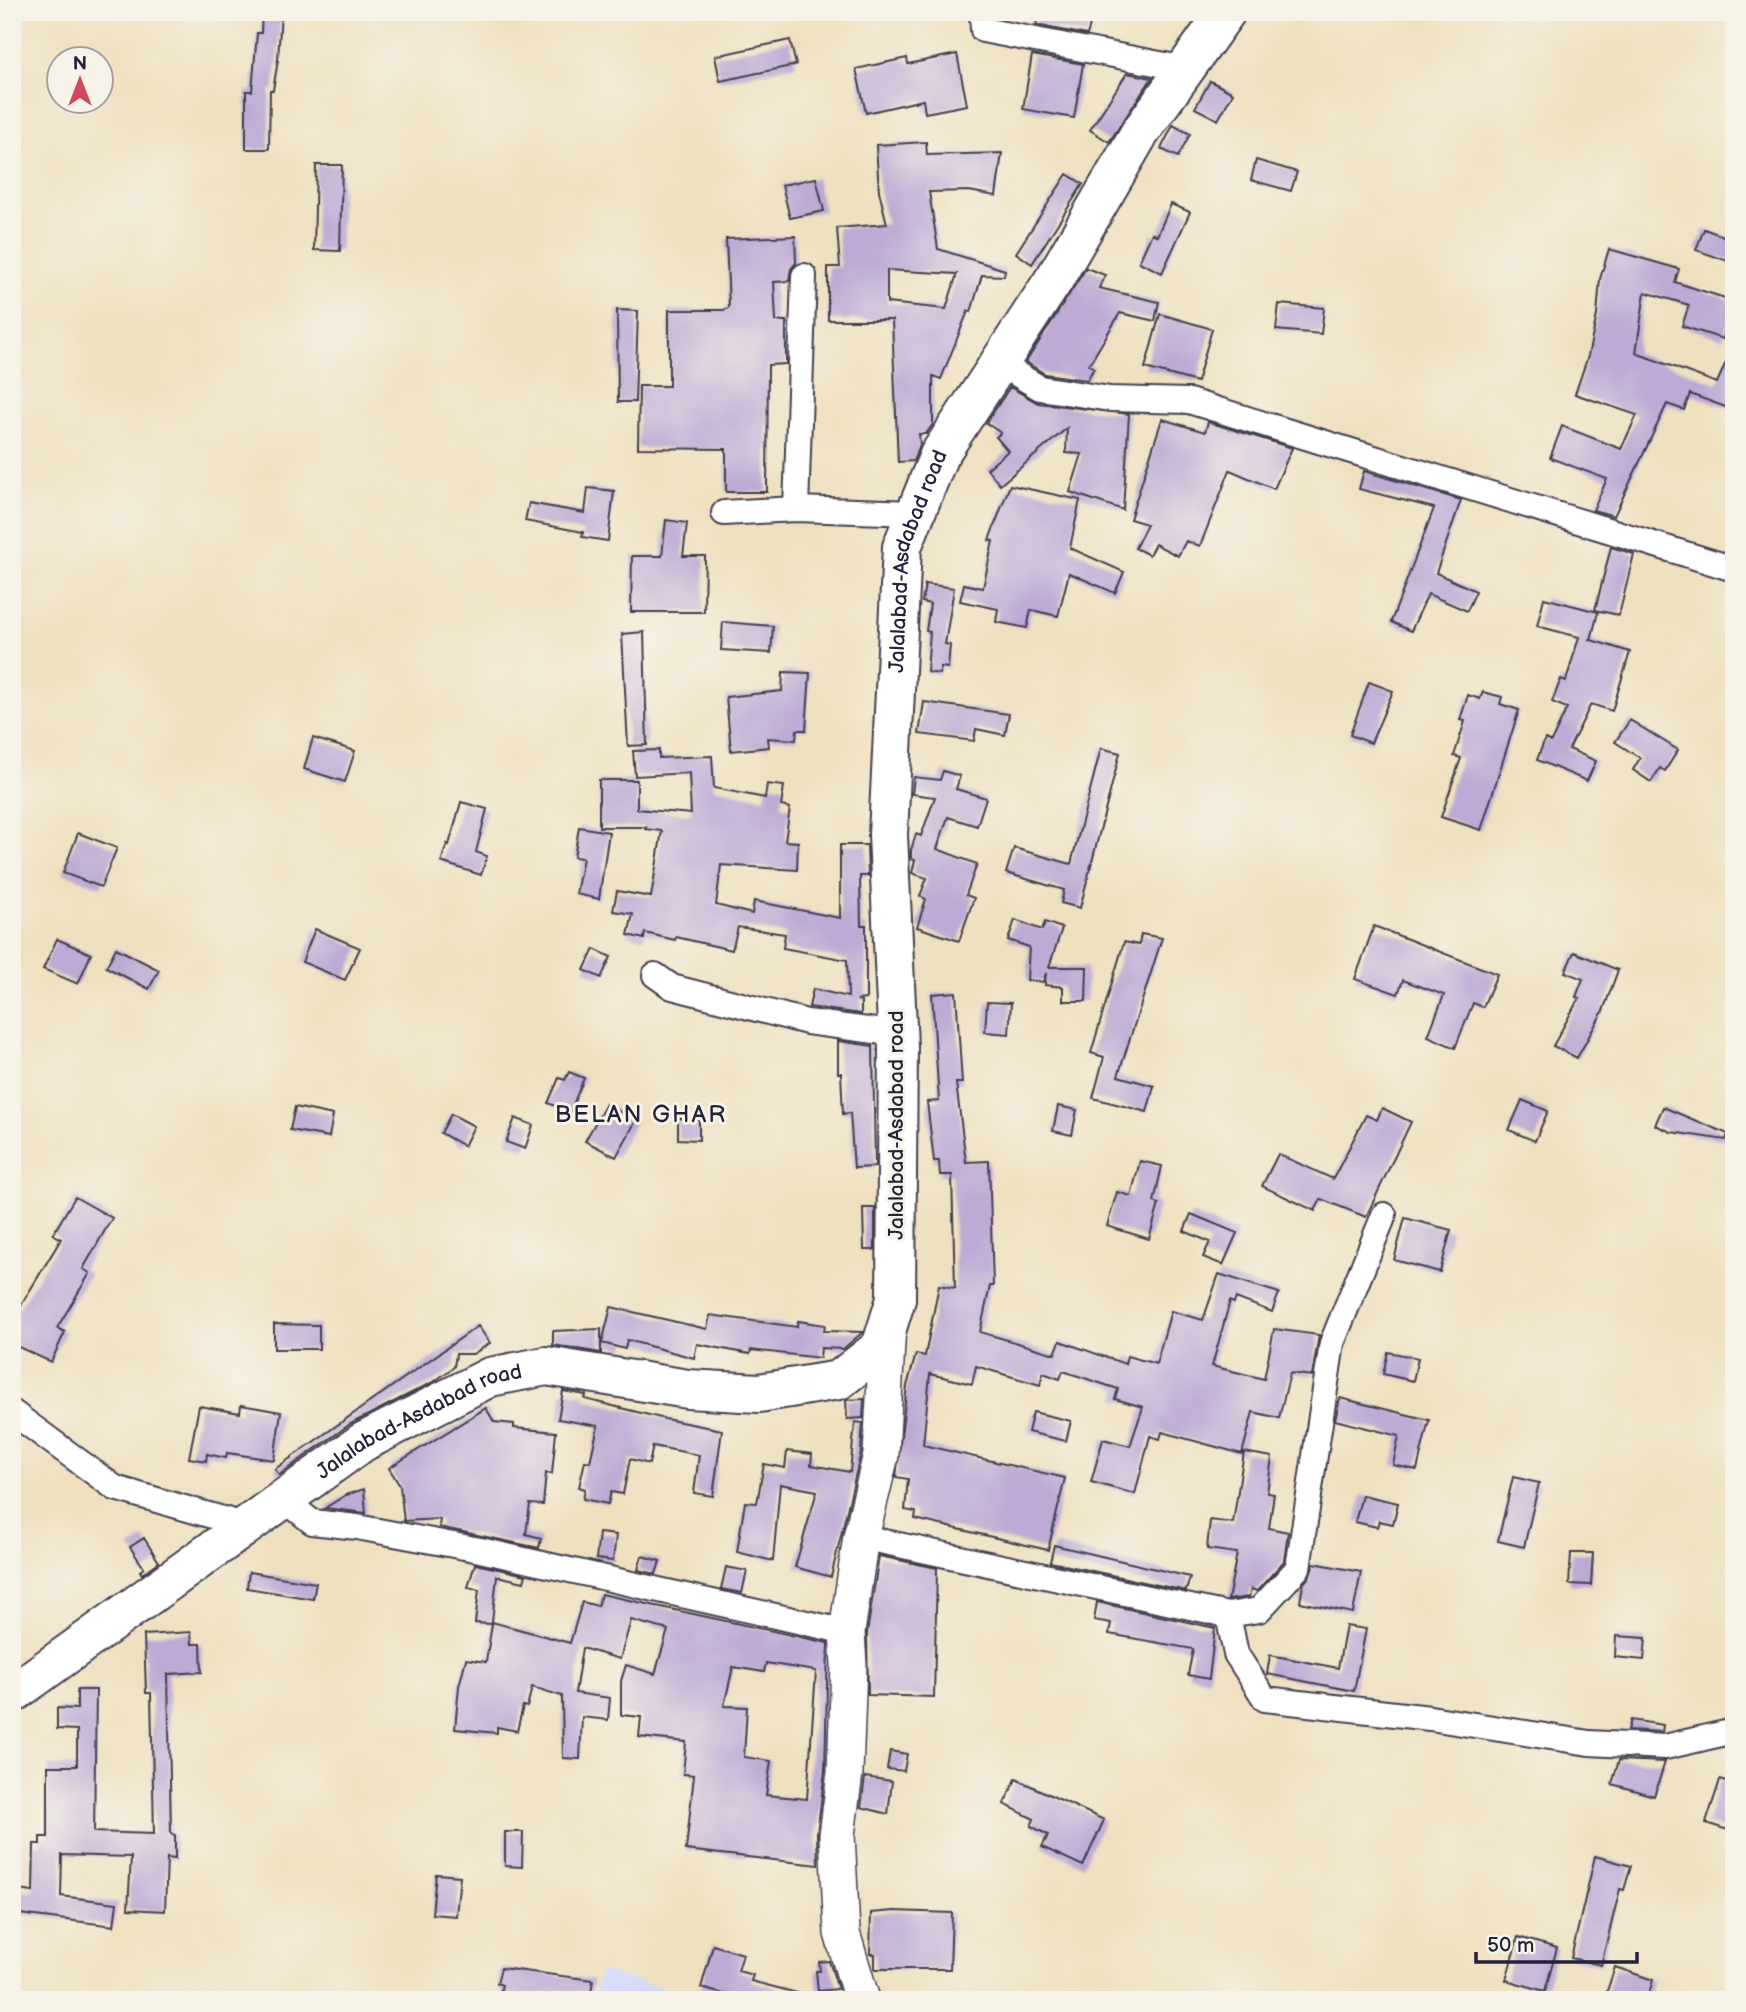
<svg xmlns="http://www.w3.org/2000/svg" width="1746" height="2012" font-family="'Balsamiq Sans',sans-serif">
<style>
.built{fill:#d2d9f9}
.building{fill:#beaad4;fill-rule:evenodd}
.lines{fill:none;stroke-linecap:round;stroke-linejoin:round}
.street-casing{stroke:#413e4f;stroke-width:28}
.secondary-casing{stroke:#413e4f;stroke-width:38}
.primary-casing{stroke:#413e4f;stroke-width:42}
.street{stroke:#fff;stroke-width:24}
.secondary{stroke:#fff;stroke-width:35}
.primary{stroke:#fff;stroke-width:38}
.labels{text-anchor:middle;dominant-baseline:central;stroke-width:6;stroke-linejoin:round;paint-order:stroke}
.street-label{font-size:21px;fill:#22223b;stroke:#f7f3e8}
.quarter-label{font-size:24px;letter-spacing:2px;fill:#22223b;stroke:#f7f3e8}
</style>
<rect width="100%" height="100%" fill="#f7f3e8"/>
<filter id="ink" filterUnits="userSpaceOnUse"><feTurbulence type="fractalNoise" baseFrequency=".0143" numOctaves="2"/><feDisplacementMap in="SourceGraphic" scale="14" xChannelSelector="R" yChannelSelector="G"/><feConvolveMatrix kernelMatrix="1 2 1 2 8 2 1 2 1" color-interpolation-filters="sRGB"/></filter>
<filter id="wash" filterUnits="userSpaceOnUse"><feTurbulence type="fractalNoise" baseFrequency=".00686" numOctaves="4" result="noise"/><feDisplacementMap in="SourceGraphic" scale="28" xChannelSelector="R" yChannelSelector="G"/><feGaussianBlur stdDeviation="1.57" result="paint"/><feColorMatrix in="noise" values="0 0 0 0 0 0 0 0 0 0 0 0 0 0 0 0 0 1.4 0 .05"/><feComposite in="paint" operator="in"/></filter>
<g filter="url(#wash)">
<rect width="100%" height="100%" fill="#efe0c0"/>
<path class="built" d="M600 1971 707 2000H593Z"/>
<g id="blocks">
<path class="building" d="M262 12H281L278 60 273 90H270L269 149H246V91H252L257 33H261Z
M1039 12H1094L1087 35 1036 25Z
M790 40 796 65 720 81 715 56Z
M957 54 967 105 925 113 923 100 866 113 856 69 907 58 908 64Z
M1032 55 1083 64 1074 118 1023 109Z
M1127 73 1152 78 1109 142 1090 130Z
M1210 81 1233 93 1218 120 1195 108Z
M1173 125 1190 134 1178 157 1161 149Z
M926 142 927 155 1002 153 996 196 969 191 929 192 938 249 1005 270 1004 276 982 275 971 312 968 311 941 379 933 376V424L926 434H919L920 445 913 461 898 462 892 320H828V267H840L837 228 887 224 879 191 876 145ZM887 270 957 274 946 309 887 303Z
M1256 160 1297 172 1291 191 1251 180Z
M316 165H342L340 251 314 250Z
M1067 174 1083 184 1032 264 1016 253Z
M816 178 824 211 790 218 782 185Z
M1171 204 1190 212 1162 273 1139 262 1152 233 1157 236Z
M1704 229 1734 240V263L1696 250Z
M795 236 796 263 791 269 789 281 774 282 776 321H786V364L768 365 767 492H726V449L638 448 639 386H669V310H724L729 307 726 239Z
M1609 249 1679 269 1675 282 1734 301 1723 339 1682 326 1689 305 1645 292 1636 353 1717 383 1734 344V410L1690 394 1684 410 1667 404 1614 516 1593 510 1607 479 1550 458 1562 426 1621 449 1637 415 1575 394 1588 356 1597 315 1600 279Z
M1086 268 1105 275 1099 288 1159 302 1155 321 1120 313 1089 365 1094 368 1087 380 1045 374 1026 362Z
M1279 304 1324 308 1321 334 1276 330Z
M617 310 638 311 635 402H618Z
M1160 314 1212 329 1197 382 1145 368Z
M1010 387 1038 403 1129 414 1123 510 1070 492 1082 454 1066 453 1067 428 1000 485 987 469 1008 451 996 437 1001 433 986 423Z
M1162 419 1205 432 1208 422 1292 448 1274 489 1230 470 1200 546 1186 541 1178 556 1155 544 1149 555 1135 548 1147 524 1130 519Z
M1364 471 1461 500 1436 573 1476 591 1467 611 1428 594 1411 631 1391 622 1434 508 1359 489Z
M1010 485 1080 500 1070 548 1124 572 1115 593 1069 573 1058 616 1031 610 1027 628 996 622 998 609 960 601 964 584 983 588 993 541 989 540Z
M588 488 614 491 608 541 582 537 583 532 525 521 529 503 585 513Z
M666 520 687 523 683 556H705L704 612H631L632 556H662Z
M1611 547 1634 554 1619 615 1595 610Z
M925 584 954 588 945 644 950 645 948 668 941 667 940 674 927 672 930 632 926 631 930 604 922 602Z
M1544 598 1598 612 1591 640 1588 639 1630 652 1612 711 1591 704 1569 749 1596 761 1587 781 1537 760 1545 739 1551 742 1567 708 1552 702 1561 679 1566 681 1579 637 1537 626Z
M723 622 773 626 771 653 721 650Z
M644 632 647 745 628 746 622 634Z
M783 672 810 673 806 730H797L796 740 768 738 769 747 731 751 726 697 782 691Z
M1369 682 1393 691 1371 743 1350 735Z
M1483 692 1502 697 1500 704 1519 710 1481 830 1441 817 1461 758 1454 756 1465 721 1460 720 1468 695 1480 699Z
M924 702 1009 714 1005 735 976 729 974 741 919 734Z
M1630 720 1678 750 1665 771 1660 768 1651 782 1633 770 1640 758 1615 742Z
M313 738 355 751 345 782 304 769Z
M1101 748 1120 753 1080 908 1061 903 1064 890 1006 873 1014 848 1071 864Z
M659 750V758L712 756 714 788 765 798 767 784 784 786 781 806 790 808 785 841 798 842 797 870 721 865 716 905 752 914 754 901 840 918V845H867L868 876H860L861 925H866V999L857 1000 861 1001V1014L809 1007 813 989 848 997 847 960 783 948 785 934 738 927 732 950 676 937 675 940 645 933 644 939 628 935 633 914 613 911 617 891 651 897 662 831 645 829 646 827H599V780H637V809L691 814 689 773 635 776 633 751Z
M943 771 960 776 956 789 986 798 977 826 948 817 937 849 977 864 966 895 974 898 959 941 917 927 926 899 920 896 927 878 912 873 915 860 911 859V850L916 834 921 836 935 797 912 794 914 777 940 780Z
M461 802 487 809 476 852 487 856 481 875 441 862 447 844 449 845Z
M579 827 609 832 599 899 576 894 583 858 574 857Z
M78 833 117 848 101 887 63 873Z
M1015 920 1042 930 1045 922 1062 928 1049 967H1087L1086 1001H1063V987L1045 985 1046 973 1043 982 1027 980 1029 947 1008 940Z
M1374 926 1497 974 1483 1007 1473 1003 1455 1048 1428 1036 1444 995 1403 980 1398 994 1355 979Z
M315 929 360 948 345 980 302 962Z
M1141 934 1162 938 1118 1076 1154 1086 1147 1112 1093 1098 1104 1057 1091 1053 1124 942 1139 945Z
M57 939 91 954 78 984 43 969Z
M116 948 159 970 149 989 106 967Z
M594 949 611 957 601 978 584 970Z
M1574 952 1618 970 1603 1011 1577 1058 1553 1046 1579 998 1576 997 1583 979 1565 972Z
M956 992 962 1083H956L966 1162 989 1161 993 1286H990L980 1332 1055 1354 1060 1341 1125 1364 1127 1356 1156 1364 1171 1311 1203 1320 1219 1274 1279 1293 1272 1312 1236 1298 1234 1303 1230 1301 1212 1366 1264 1379 1274 1329 1319 1335 1312 1376 1290 1373 1279 1418 1253 1412 1242 1454 1162 1432 1160 1439 1150 1436 1135 1494 1091 1482 1103 1439 1130 1446 1143 1407 1115 1399 1118 1389 1063 1371 1060 1379 1043 1373 1040 1385 976 1366 972 1384 930 1374 923 1445 1065 1478 1048 1550 915 1519 916 1512 905 1510 908 1479 896 1477 907 1386 916 1354 925 1356 939 1285 955 1288 952 1175H940L939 1161H934L927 1102 939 1101 932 994Z
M987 1002 1011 1003 1009 1034 985 1032Z
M838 1041 873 1046 875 1167 854 1168 850 1113 843 1114 841 1073H838Z
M569 1072 584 1078 570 1112 548 1103 559 1078 565 1080Z
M1522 1100 1548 1111 1535 1141 1509 1130Z
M606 1104 636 1121 616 1157 585 1141Z
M1058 1106 1077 1110 1072 1135 1053 1131Z
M295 1107 333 1115 329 1137 290 1130Z
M1663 1107 1728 1134 1726 1140 1671 1132 1655 1125Z
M1382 1108 1411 1122 1366 1217 1321 1199 1315 1211 1262 1186 1278 1154 1333 1179 1366 1115 1377 1120Z
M451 1114 474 1126 464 1146 441 1133Z
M515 1118 533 1125 525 1149 506 1142Z
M678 1118 699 1119V1140L678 1139Z
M1140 1161 1162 1166 1154 1202 1159 1204 1149 1239 1107 1226 1117 1192 1131 1196Z
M75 1197 112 1218 83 1269 90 1273 57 1328 65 1332 51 1362 12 1344V1320L61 1239 53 1234Z
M863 1208H875V1250H864Z
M1191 1214 1237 1233 1223 1265 1203 1257 1210 1242 1184 1231Z
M1405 1218 1451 1230 1440 1272 1394 1260Z
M611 1307 707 1329 710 1315 797 1327 798 1321 825 1325 824 1331 863 1332 843 1349 821 1348 820 1358 751 1350 750 1354 697 1344 694 1358 627 1340 625 1349 602 1343Z
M274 1324 319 1325V1349H274Z
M478 1326 490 1343 473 1354H456L454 1367 435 1381 350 1424 279 1475 275 1469Z
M601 1329V1353L553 1345V1331Z
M1388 1352 1418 1358 1413 1381 1383 1374Z
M563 1391 586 1395 585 1399 665 1419 722 1430 713 1496 694 1493 699 1455 653 1446 649 1464 630 1459 623 1494 611 1492 608 1504 583 1499 585 1489 579 1487 585 1461 590 1462 598 1426 558 1419Z
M1340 1398 1429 1420 1417 1470 1393 1465 1399 1436 1335 1420Z
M864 1399 863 1418 847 1419 846 1400Z
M241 1405 281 1412 274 1460 227 1453 226 1458 207 1454 206 1461 189 1458 199 1406 240 1413Z
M486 1408 494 1422 514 1424V1428L556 1432 552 1474 546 1473 543 1505 530 1504 526 1534 541 1538 539 1548 439 1527 440 1519 404 1521 400 1486 389 1468Z
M1033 1412 1071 1421 1066 1441 1028 1432Z
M855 1422 863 1423 861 1452 831 1577 795 1567 817 1491 780 1484 773 1561 737 1552 745 1502 757 1503 764 1464 785 1468 787 1451 812 1454 811 1465 850 1472Z
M1244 1452 1272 1457 1267 1493 1274 1494 1269 1528 1288 1532 1284 1561 1257 1591 1251 1589 1249 1597 1228 1600 1237 1553 1207 1549 1210 1520 1233 1523Z
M1513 1477 1539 1483 1524 1547 1498 1541Z
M364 1489 366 1513 325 1508 346 1495Z
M1362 1495 1398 1503 1393 1524 1379 1521 1377 1527 1355 1522Z
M599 1533 616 1535 613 1561 596 1559Z
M144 1538 159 1562 142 1574 140 1571 144 1568 130 1547Z
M1054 1545 1190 1577 1186 1591 1050 1562Z
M1571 1553H1593L1591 1585 1569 1584Z
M642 1556 660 1561 656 1574 638 1570Z
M879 1556 937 1568 934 1697 868 1695 867 1633Z
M1314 1563 1361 1572 1353 1613 1300 1602 1303 1584 1309 1577Z
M475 1564 526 1575 524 1582 497 1576 492 1622 570 1643 582 1602 598 1606 601 1594 828 1643 825 1771 817 1833 818 1865 686 1850 694 1775 683 1774 686 1742 639 1737 641 1717 621 1715V1681L626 1665 655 1674 668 1630 631 1620 620 1659 582 1648 575 1693 610 1698 608 1720 582 1717 580 1759 563 1758 562 1696 532 1687 527 1707 523 1706 517 1731 497 1727V1733L455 1729 459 1686 466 1659 486 1662 492 1624 475 1623 479 1590 468 1587ZM766 1663 816 1671 807 1799 766 1795 771 1761 744 1757 747 1707 724 1706 733 1667 764 1672Z
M726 1567 747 1571 742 1593 721 1589Z
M249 1572 316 1583 313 1599 247 1588Z
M1097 1602 1215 1628 1209 1679 1188 1675 1193 1649 1109 1634 1111 1623 1094 1620Z
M1346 1626 1366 1629 1354 1691 1267 1674 1270 1655 1338 1668Z
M191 1632 192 1644H201L202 1672 168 1674 171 1834 175 1835V1859L167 1858 165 1911 128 1909 131 1857 62 1855 61 1896 117 1903 114 1926 12 1913V1889L33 1892 34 1844H40V1837H48V1766H77V1730L57 1729V1708L77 1709V1690H96L94 1832 154 1834 151 1693H146L144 1635Z
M1616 1636 1646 1638 1644 1660 1615 1657Z
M1631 1720 1663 1725 1662 1732 1628 1730Z
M890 1751 907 1754 904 1771 887 1769Z
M1619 1760 1665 1762 1654 1796 1612 1784Z
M865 1777 892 1781 888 1814 861 1807Z
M1016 1779 1104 1820 1083 1866 1042 1847 1048 1835 1031 1826 1034 1819 1004 1804Z
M1720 1780 1734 1784V1832L1706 1823Z
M505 1832H523L522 1867 505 1866Z
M1595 1856 1631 1866 1624 1890 1620 1889 1601 1965 1571 1958Z
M436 1874 460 1876 456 1916 432 1914Z
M894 1911 952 1913 950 1969H875V1954H870L871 1913Z
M1518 1937 1557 1948 1545 1991 1506 1980Z
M713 1945 743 1954 738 1971 753 1975 751 1981 801 1994 800 2000H746L701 1988Z
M829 1961 838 1989 818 1991 816 1971H820L819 1962Z
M1615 1967 1653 1980 1647 2000H1604Z
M501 1968 593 1980 590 2000H505L506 1994 500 1993 502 1985 497 1983Z"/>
</g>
</g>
<g filter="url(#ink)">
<use href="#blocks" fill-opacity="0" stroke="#413e4f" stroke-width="2"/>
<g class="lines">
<g class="street-casing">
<path id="street" d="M982 12 983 30 1186 69
M1000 364 1040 388 1110 399 1189 401 1734 569
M796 509 804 276
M724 513 796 509 916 513
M655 975 672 987 807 1022 898 1034
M12 1412 115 1488 247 1526
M285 1500 312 1522 357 1527 480 1550 847 1632
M861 1537 1228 1615 1236 1654 1265 1699 1430 1718 1589 1743 1665 1747 1734 1731
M1228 1615 1259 1610 1298 1568 1332 1343 1384 1215"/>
</g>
<g class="secondary-casing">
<path id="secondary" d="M862 2000 842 1933 837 1835 845 1773 849 1665 847 1632 861 1537 881 1455 888 1324"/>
</g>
<g class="primary-casing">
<g id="primary">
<path id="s1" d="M12 1694 363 1442 490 1377 546 1366 688 1389 759 1393 839 1380 881 1347 896 1299 898 1047 888 835 902 547 939 455 1055 278 1139 134 1226 12"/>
</g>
</g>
<use href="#street" class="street"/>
<use href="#secondary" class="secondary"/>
<use href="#primary" class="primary"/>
</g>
</g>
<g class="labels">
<g class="street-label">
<text stroke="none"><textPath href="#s1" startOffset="1773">Jalalabad-Asdabad road</textPath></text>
<text transform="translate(896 1125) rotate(-90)">Jalalabad-Asdabad road</text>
<text stroke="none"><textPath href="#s1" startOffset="492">Jalalabad-Asdabad road</textPath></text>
</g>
<g class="quarter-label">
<text x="641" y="1114">BELAN GHAR</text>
</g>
</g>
<rect width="1746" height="2012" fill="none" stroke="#f7f3e8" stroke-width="42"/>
<g transform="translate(80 80)"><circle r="33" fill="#f7f3e8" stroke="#a29fa3" stroke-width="2"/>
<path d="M0-5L12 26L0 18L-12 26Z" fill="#d1495b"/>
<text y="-10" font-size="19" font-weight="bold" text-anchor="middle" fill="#22223b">N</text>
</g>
<path d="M1476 1952v10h161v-10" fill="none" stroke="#22223b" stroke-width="3.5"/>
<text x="1487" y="1952" font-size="21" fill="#22223b" stroke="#f7f3e8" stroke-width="5" paint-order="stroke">50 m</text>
</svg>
